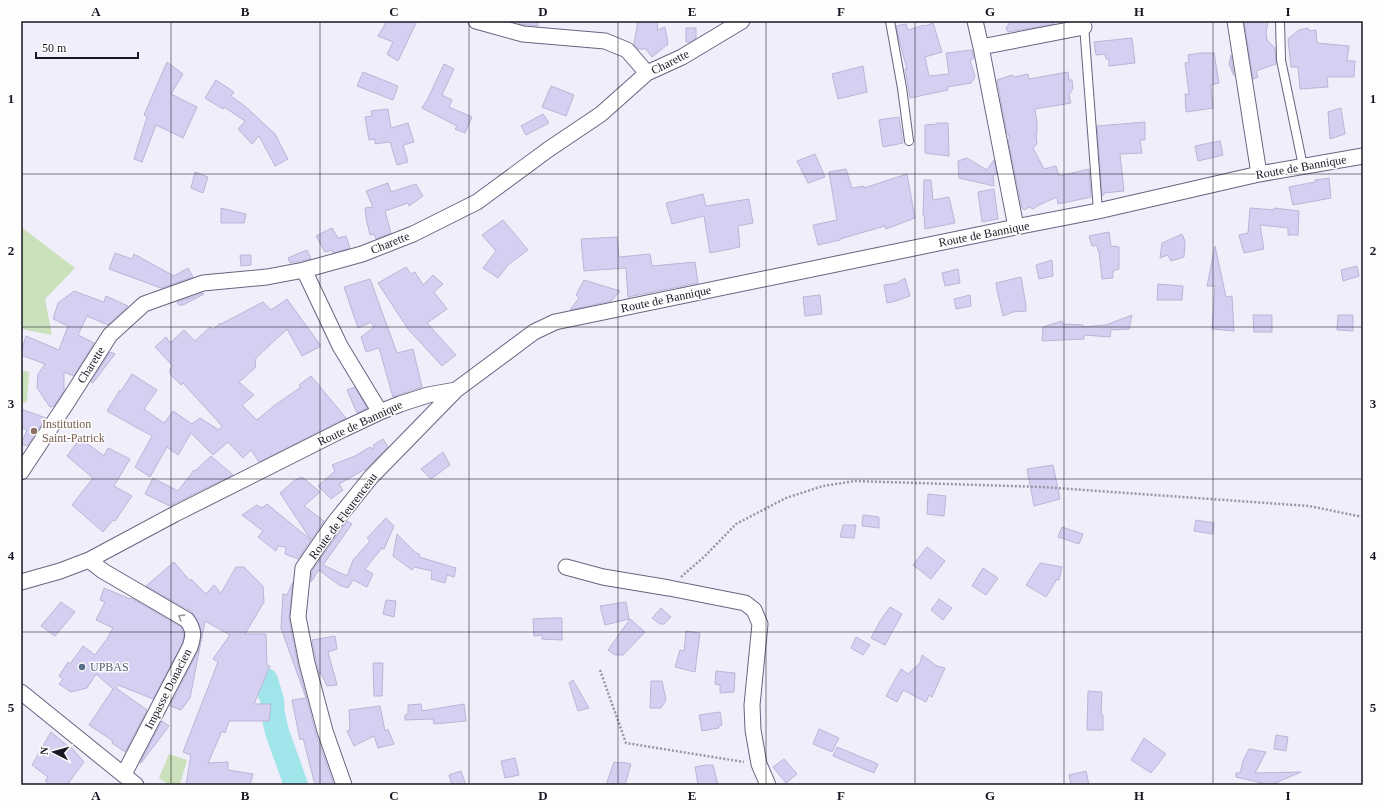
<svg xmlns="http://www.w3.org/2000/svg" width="1384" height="806" font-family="Georgia,serif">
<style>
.green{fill:#cbe1bc}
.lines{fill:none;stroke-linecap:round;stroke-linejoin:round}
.river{stroke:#9fe5e9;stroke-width:24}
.building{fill:#d5cff1;stroke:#bbb5d6}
.lane-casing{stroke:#696381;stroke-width:10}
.street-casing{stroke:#696381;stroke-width:17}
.path{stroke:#9896a2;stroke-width:2.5;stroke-dasharray:2 2;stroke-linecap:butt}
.lane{stroke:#fff;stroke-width:8}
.street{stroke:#fff;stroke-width:15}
.oneway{stroke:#98979c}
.grid{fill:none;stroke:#191723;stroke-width:1;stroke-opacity:0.55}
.education-dot{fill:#8d6e63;stroke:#fdfdfd;stroke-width:1.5}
.service-dot{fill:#5c6f8a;stroke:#fdfdfd;stroke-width:1.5}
.labels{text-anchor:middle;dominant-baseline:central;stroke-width:3;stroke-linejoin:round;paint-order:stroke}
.street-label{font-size:12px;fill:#191723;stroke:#fdfdfd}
.education-label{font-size:12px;fill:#785e54;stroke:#fdfdfd;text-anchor:start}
.service-label{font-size:12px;fill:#4e5e75;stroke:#fdfdfd;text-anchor:start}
.neatline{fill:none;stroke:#191723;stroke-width:1.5}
.grid-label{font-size:13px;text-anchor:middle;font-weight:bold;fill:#191723}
</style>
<rect width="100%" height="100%" fill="#f0eefb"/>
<path class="green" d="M21 227 75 268 45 299 52 335 21 329Z
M21 370 29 372 27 402 21 403Z
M169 754 187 760 180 785H169L159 778Z"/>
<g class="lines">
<path class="river" d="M266 680 272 700 273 714 277 732 296 785"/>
</g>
<path class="building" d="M387 21H417L398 61 387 54 393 42 378 36Z
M520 21H538V26L519 24Z
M638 21H658L657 30 665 27 668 44 652 57 646 49H638L634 44Z
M1011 21H1054V24L1008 32 1006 28Z
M1244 21H1268L1266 33 1267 40 1275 48 1276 64 1256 71 1258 77 1253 79Z
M933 23 942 52 925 57 929 76 949 74 946 53 972 50 974 58 970 60 975 77 971 83 947 87 948 90 910 98 905 69H907L899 40 896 26 906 24 908 30 924 25 925 26Z
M686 28H696V38L690 42H686Z
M1308 28 1309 31 1316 30 1317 43 1349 46 1347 61H1355L1354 77H1327L1328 87 1300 89 1298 67H1291L1288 39 1299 30Z
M1132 38 1135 63 1109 66V59H1106L1105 54 1096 55 1094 42Z
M1200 53H1214L1219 83 1211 85 1213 108 1186 112 1185 94H1189L1185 63 1189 62 1188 55Z
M1231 55 1234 76 1229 64Z
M167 62 183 74 171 94 197 107 183 138 156 125 142 162 134 159 147 117 144 115Z
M444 64 454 69 442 95 452 100 449 107 472 117 465 133 455 129 457 126 422 108 428 98Z
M863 66 867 92 838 99 832 74Z
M363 72 398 86 393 100 357 86Z
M1068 72 1069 80H1072L1073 88 1069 95 1071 103 1035 109 1037 123V134L1036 135 1037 144 1033 148 1044 169 1056 166 1059 176 1089 169 1091 197 1058 204 1057 197 1037 206 1033 209 1029 207 1024 210 1022 208 1008 140 1010 138 1007 133 997 80 1012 75 1015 77 1028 74 1029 79Z
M216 80 234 92 231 96 246 107 275 134 288 159 275 166 259 136 252 144 238 129 245 121 224 107 223 109 205 98Z
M551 86 574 95 566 116 542 107Z
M1341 108 1345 134 1330 139 1328 112Z
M388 109 391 128 408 123 414 142 403 145 408 162 397 165 390 142 375 144V139L369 140 365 117 372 116 371 111Z
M543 114 549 123 526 135 521 126Z
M899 117 903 143 883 147 879 120Z
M1145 122V140H1140L1142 153 1120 154 1124 191 1104 193V195H1102L1097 126Z
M937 123H948L949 156 925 153V125L937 124Z
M1220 141 1223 155 1198 161 1195 146Z
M815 154 825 177 808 183 797 161Z
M967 158 987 170 994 160 997 174 993 175 994 186 959 178 958 161Z
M846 169 852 188 864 186V188L907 174 915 218 886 229 885 226 840 239V240L818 245 813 225 837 220 829 172Z
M195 172 208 177 203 193 191 188Z
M1329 178 1331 198 1293 205 1289 187 1315 182V180Z
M924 180H931L933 200 949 197 955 223 925 229 924 215H923Z
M388 183 391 192 416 184 423 196 409 206 408 203 385 211 391 233 376 239 374 234 370 235 366 218 365 208 373 207 366 191Z
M994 189 998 219 982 222 978 192Z
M703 194 706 206 749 199 753 223 738 226 740 247 710 253 704 216 672 224 666 203Z
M221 208 246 214 244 223H221Z
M1250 208 1274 210V208L1299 211 1298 235H1288V228L1260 225 1264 249 1244 253 1239 235 1248 233Z
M503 220 528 250 509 264 498 278 483 268 496 251 482 235Z
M332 228 338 238 346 236 350 248 333 253 332 250 325 252 316 236Z
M1109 232 1111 246 1119 247V269L1113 271V278L1102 279 1099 251H1098L1097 245 1092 246 1089 236Z
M1182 234 1185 241 1184 257 1171 261 1168 255 1160 258 1162 243Z
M617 237 619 257 650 254 652 266 695 262 698 283 628 297 626 268 584 271 581 239Z
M1215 246 1226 297 1232 296 1234 331 1212 329 1215 286H1207Z
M307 250 311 259 290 263 288 258Z
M115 253 132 259 134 254 174 276 188 268 193 277 161 288 109 269Z
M240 255H251V265L241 266Z
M1052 260 1053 276 1039 279 1036 265Z
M1357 266 1359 276 1343 281 1341 270Z
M406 267 411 274 415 272 423 285 433 275 443 284 434 292 447 309 427 323 456 355 442 366 408 329 378 283Z
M958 269 960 283 945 286 942 273Z
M1021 277 1026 305V311L1013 312 1003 316 997 290 996 283Z
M905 278 910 296 896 301 887 303 884 285 897 283Z
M370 279 397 353 413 349 422 387 393 397 379 348 366 352 361 337 374 327 371 322 358 328 344 287Z
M584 280 620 291 611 301 570 310 579 298 576 295Z
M1158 284 1183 286 1182 300H1157Z
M74 291 104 302 106 296 128 306 108 325 87 316 78 335 94 343 74 376 64 372V391L54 406 50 407 37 388 38 374 45 364 21 355V352L26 336 59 350 68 326 53 319 58 303Z
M203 293 204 294 183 305H179L177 302Z
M820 295 822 314 805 316 803 297Z
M970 295 971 306 956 309 954 299Z
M287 299 321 346 302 356 287 329 256 358 255 368 239 382 254 395 242 405 257 420 275 405 301 387 299 385 311 376 346 418 259 462 251 450 243 458 228 442 213 455 191 433 178 455 167 447 150 477 135 467 152 436 107 411 120 390 121 391 132 374 157 390 144 409 164 423 173 411 192 424 200 418 219 430 222 426 183 383 181 385 170 374V369L173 366 155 347 166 337 170 343 184 330 195 341 210 327 213 330 220 323 221 324 263 302 271 310Z
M1132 315 1129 329 1111 330 1110 337 1084 335V339L1042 341 1043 327 1062 321 1063 324 1083 325V327L1106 325Z
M1253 315H1272V332H1254Z
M1338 315H1353V331L1337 330Z
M110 352 115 354 93 383 91 382Z
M355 387 367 408 357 413 347 390Z
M21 409 46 418 27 446 21 444 27 430 21 427Z
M80 438 104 456 108 448 130 459 114 486 132 496 115 521 113 520 103 532 72 505 93 478 67 456Z
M383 439 388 447 367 468 339 484 343 490 331 499 318 486 335 471 332 465 355 456 370 447 373 449 374 448 373 445Z
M443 452 450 465 431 479 421 469Z
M211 456 233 475 170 506 145 494 153 478 178 491 194 470 195 471Z
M1053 465 1060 499 1034 506 1027 469Z
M302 477 320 492 304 506 324 521 311 540 280 493 295 480Z
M928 494 946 496 944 516 927 514Z
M267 504 311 540 298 559 285 554 286 547 278 546 276 551 258 537 263 531 242 515 257 505 262 508Z
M863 515 879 517V528L862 526Z
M386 518 394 526 384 549 382 548 365 569 373 574 367 587 353 580 348 588 339 585 319 570 311 582 312 571 347 521 352 524 323 565 347 576 353 560 370 541 367 538Z
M1196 520 1214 523 1213 534 1194 531Z
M843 525H856L854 538 840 537Z
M1062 527 1083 534 1079 544 1058 537Z
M397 534 415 552 420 555 419 557 456 568 454 577 447 575 445 583 431 579 432 571 414 567 412 570 393 556Z
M927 547 945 561 931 579 913 565Z
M174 562 190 581 191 579 206 594 214 585 221 593 236 567H244L263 586 264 602 245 634H266L267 665 270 666 254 704H271L269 721H229L225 733 222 731 208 763 228 762V770L253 774 250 785H186L191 755 183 752 218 662 213 659 230 635 205 621 190 698 181 710 170 706 198 651 202 636 199 624 192 612 146 586Z
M1040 563 1062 567 1059 580 1057 579 1046 597 1026 585Z
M983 568 998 578 986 595 972 586Z
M293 582 289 619 298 665 316 734 334 785H315L303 738 300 740 292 700 306 698 281 628 283 594 287 595Z
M104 588 130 599 131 598 181 627 184 634 182 644 153 699 118 685 116 688 147 710 125 752 112 743 113 741 89 725 113 689 96 674 87 688 71 692 59 684 63 679 59 676 68 662 70 664 83 646 95 655 107 639 113 628 96 620 105 602 100 600Z
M939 599 952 608 943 620 931 610Z
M386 600 396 601 394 617 383 614Z
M61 602 75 612 55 636 41 626Z
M626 602 629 619 605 625 600 606Z
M890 607 902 614 885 645 871 638 880 621Z
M661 608 671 617 664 624H660L652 618Z
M552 618H562V640L542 639V635L534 636 533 619Z
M630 619 645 632 623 655H615L608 650Z
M686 631 700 633 695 672 675 667 680 650 684 651Z
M335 636 337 649 328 652 337 685 327 686 321 673 319 674 312 640Z
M856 637 870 645 863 655 851 648Z
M922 655 937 666 945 668 932 697 929 695 926 702 903 690 897 702 886 696 901 669 908 674 920 663Z
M373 663H383L382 696H374Z
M716 671 735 673 734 692 720 693V685L715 684Z
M573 680 589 708 578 711 569 683Z
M651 681H662L666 700 661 708H650Z
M1088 691 1102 692 1101 715H1103V730H1087Z
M421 704 422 711 464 704 466 721 434 724 433 719 405 720V715L408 714V705Z
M380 706 385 731 388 729 394 744 378 748 374 736 354 746 347 731 350 730 349 710Z
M720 712 722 725 718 726 719 728 702 731 699 715Z
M162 721 169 726 141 763H140Z
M819 729 839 738 832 752 813 744Z
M51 732 70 748 71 747 84 762 67 785H51L45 781 48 777 32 765Z
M1276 735 1288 737 1286 751 1274 749Z
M1144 738 1166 754 1151 773 1131 760Z
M837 747 878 764 874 773 833 756Z
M1249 749 1266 752 1255 773 1301 772 1271 785 1236 777V773H1240L1243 761Z
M515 758 519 775 505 778 501 761Z
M784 759 797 774 786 783 773 767Z
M614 762 620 763 621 762 631 764 625 785H606Z
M706 765H713L718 785H698L695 767Z
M461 771 466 785H452L449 775Z
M1086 771 1089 785H1071L1069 775Z"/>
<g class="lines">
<g class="lane-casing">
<path id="lane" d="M890 21 902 88 909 141
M1280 21 1281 60 1303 166
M1084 25 1098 211"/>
</g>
<g class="street-casing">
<path id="street" d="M476 21 523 34 605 41 627 50 647 73
M975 21 981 47 1016 227
M1235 21 1259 174
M981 47 1084 27
M304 270 340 346 380 412
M21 472 68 401 110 335 144 304 203 283 267 277 304 270 362 254 413 234 477 202 549 149 601 114 647 73 682 57 742 21
M89 560 103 571 187 620C194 630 194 635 190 647L124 774
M566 567 603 577 669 588 745 603 754 610 760 624 752 705 753 730 759 764 768 785
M21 582 60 571 89 560 175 514 344 429 380 412 400 404 428 395 456 390 534 332 555 322 1016 227 1098 211 1259 174 1363 156
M21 692 136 785
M344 785 325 731 307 663 298 617 303 568 334 523 371 477 456 390"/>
</g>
<path class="path" d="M681 577 705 556 736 524 786 498 823 486 855 481 1042 487 1309 506 1363 517
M600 670 626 743 744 762"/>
<use href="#lane" class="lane"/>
<use href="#street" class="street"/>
</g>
<defs><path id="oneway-chevron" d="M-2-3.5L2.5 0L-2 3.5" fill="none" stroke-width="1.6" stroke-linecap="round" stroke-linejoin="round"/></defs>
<use class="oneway" href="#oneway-chevron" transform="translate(181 617) rotate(-148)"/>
<path class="grid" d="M171 21V785M320 21V785M469 21V785M618 21V785M766 21V785M915 21V785M1064 21V785M1213 21V785M21 174H1363M21 327H1363M21 479H1363M21 632H1363"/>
<circle class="education-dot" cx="34" cy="431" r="4"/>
<circle class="service-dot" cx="82" cy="667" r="4"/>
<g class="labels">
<g class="street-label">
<text transform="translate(670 62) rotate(-27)">Charette</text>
<text transform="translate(1301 167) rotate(-10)">Route de Bannique</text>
<text transform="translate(984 234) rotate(-11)">Route de Bannique</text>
<text transform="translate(390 243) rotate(-22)">Charette</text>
<text transform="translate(666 299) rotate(-12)">Route de Bannique</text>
<text transform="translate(91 365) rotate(-58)">Charette</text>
<text transform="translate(360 423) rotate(-25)">Route de Bannique</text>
<text transform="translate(343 516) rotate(-53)">Route de Fleurenceau</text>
<text transform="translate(168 689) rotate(-63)">Impasse Donacien</text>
</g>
<g class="education-label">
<text x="42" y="424">Institution<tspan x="42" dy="14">Saint-Patrick</tspan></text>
</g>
<g class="service-label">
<text x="90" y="667">UPBAS</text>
</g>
</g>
<rect width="1384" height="806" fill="none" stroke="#fdfdfd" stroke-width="44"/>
<g transform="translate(54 752) rotate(276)" stroke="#fdfdfd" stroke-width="3" paint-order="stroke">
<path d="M0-3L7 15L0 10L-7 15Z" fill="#191723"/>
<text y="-6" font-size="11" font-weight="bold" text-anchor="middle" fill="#191723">N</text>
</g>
<path d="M36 52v6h102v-6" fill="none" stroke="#191723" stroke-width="2"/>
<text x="42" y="52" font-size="12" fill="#191723" stroke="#fdfdfd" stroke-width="3" paint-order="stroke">50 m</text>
<rect x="22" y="22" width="1340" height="762" class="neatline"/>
<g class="grid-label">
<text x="96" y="16">A</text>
<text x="245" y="16">B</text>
<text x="394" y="16">C</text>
<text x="543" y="16">D</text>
<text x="692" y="16">E</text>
<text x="841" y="16">F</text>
<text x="990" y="16">G</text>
<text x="1139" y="16">H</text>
<text x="1288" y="16">I</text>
<text x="11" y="103">1</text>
<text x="1373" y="103">1</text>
<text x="11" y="255">2</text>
<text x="1373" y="255">2</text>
<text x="11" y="408">3</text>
<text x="1373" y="408">3</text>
<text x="11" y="560">4</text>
<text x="1373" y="560">4</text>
<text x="11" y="712">5</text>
<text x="1373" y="712">5</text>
<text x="96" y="800">A</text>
<text x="245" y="800">B</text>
<text x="394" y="800">C</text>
<text x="543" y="800">D</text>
<text x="692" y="800">E</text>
<text x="841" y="800">F</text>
<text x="990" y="800">G</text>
<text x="1139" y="800">H</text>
<text x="1288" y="800">I</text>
</g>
</svg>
